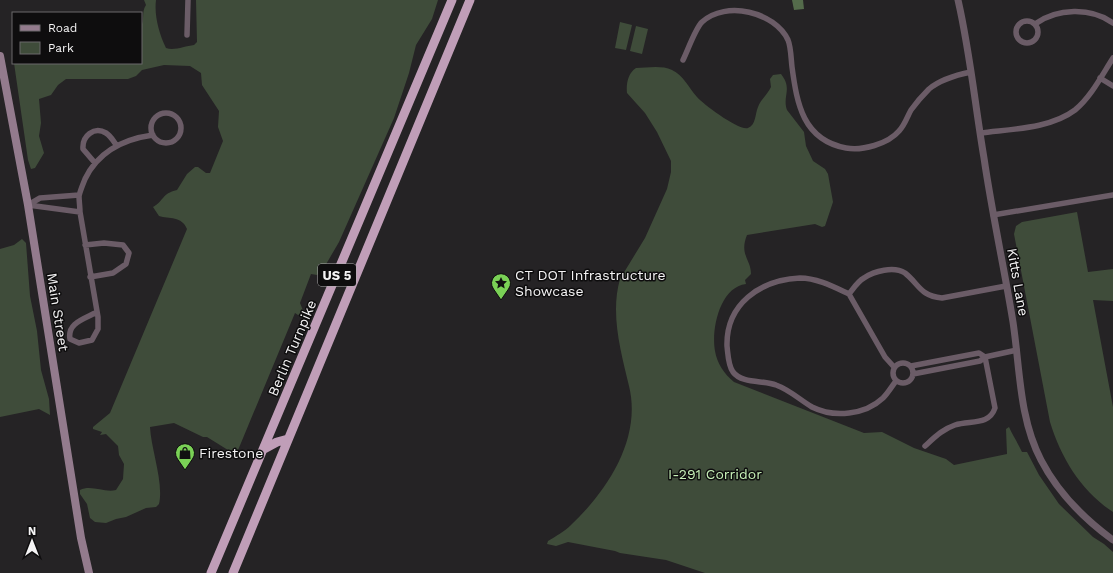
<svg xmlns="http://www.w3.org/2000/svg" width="1113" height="573" font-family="'Work Sans',sans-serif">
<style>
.green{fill:#3f4c3a}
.water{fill:#546b4b}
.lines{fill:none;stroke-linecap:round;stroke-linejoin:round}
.minor{stroke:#6b5c67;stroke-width:5.5}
.tertiary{stroke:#6b5c67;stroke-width:7}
.secondary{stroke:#937b8d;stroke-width:8}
.trunk{stroke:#c09eb8;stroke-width:9}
.labels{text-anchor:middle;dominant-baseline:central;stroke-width:3;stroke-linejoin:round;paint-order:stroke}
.shield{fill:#0e0d0e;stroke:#b0afb0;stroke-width:1}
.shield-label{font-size:13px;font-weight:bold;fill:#f5f4f5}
.poi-label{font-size:14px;fill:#f5f4f5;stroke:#0e0d0e;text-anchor:start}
.street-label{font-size:14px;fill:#f5f4f5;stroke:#0e0d0e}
.park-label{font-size:14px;fill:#c7f1b8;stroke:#0e0d0e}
</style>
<rect width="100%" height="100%" fill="#252325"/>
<path class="green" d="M144 0H156C154 15 159 34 166 48 174 51 185 46 194 45L197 42 196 0H438L432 19 416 45 409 73 394 118 339 242 325 266 317 275 311 274 300 303 304 313 298 315 295 313 236 455 207 437H203L174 423 150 427C151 449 164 483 159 504L156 507 146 508 126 517 116 519 106 523 95 522 90 518 87 504 80 494V490C91 484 104 493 116 490L123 479 124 464 119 455 118 446 106 434 100 435 102 432 93 429V427L110 413 187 229C182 216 169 219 159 216L153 207C165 200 161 194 177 190L187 174 195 167H198L206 173H210L223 141 218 127 219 111 202 85 201 73 190 66 164 65 142 70 136 76 128 79H66L58 85 51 95 39 99 41 123 39 136 44 153 35 168 31 169 28 160 14 63H141V26C145 20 141 12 146 5Z
M620 22 632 25 626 50 615 48Z
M636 26 648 29 642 54 630 51Z
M636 68C647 68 661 65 672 70 683 75 689 88 697 97 703 104 739 131 748 128 756 125 755 114 758 107 761 99 768 94 771 87L770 79 773 75 781 74C793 89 782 96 787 110L804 132 806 146 813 161 825 169 828 174 833 202 825 226 822 227 815 224 747 235C739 255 751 259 751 274L745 280 746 284C720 287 711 329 715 351 717 363 724 374 734 382L864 433 882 432 914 448 946 459 954 465 1007 454 1006 429 1009 427C1013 436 1018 443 1022 452H1027L1039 475 1059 504 1093 537 1104 544 1113 552V573H705L666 560 620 553 615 551 568 542 556 546 547 544 548 541C556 536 564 532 571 525 607 491 642 439 629 386 621 352 610 314 620 279L645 238 667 189 671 172V161L657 132 645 113 627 93C626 84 628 73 636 68Z
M1077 212 1088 272 1113 269V301L1093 300 1113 407V512C1081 491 1061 458 1050 422L1014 234 1016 226 1022 222Z
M22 239 26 243 30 296 37 331 41 370 49 399 50 415 39 409 0 417V249L14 245Z"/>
<path class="water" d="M792 0H803L804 9 794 10Z"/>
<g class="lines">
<path class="minor" d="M1016 32a11 11 0 1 1 22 0a11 11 0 1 1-22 0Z
M1035 24C1057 8 1091 7 1113 23
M187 35 188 0
M683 60C688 50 695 29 702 22 726 0 775 12 788 40 791 47 791 59 792 67 797 104 803 140 846 148 862 151 888 144 899 131 905 125 907 117 911 110 916 103 923 95 929 89 941 79 956 75 971 72
M1100 78 1113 86
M151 128a15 15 0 1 1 30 0a15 15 0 1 1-30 0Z
M980 133C1010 129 1050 129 1075 110 1091 97 1102 75 1113 58
M95 163 83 149C82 136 94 126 106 133 111 136 114 142 117 146
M28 205 40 198 79 195
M28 205 80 212
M993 215 1113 195
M85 245 104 243 123 245 129 253 126 264 113 273 90 277
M849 294C834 287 817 278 800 278 760 280 726 304 727 346 728 354 728 365 733 372 742 384 764 380 776 385 790 390 800 400 812 407 834 418 865 415 883 398 888 393 892 386 896 381
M97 312C84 319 67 323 70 339L79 343 92 340 98 329V317L80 212C80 207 79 201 79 196 80 191 83 184 85 179 98 152 124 139 153 135
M893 373a10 10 0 1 1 20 0a10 10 0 1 1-20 0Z
M911 366 979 353 985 357
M894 367 885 357 849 294C853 289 858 281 864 278 874 271 894 266 905 273 919 284 920 296 942 298L1006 286
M913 374 980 361 985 357 1017 350
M925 446C935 437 943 429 955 425 970 420 989 426 995 408L985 357"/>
<path class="tertiary" d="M958 0C970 52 975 105 984 158 992 213 1004 267 1013 322 1020 368 1019 418 1041 460 1058 493 1083 518 1113 540"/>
<path class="secondary" d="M0 56 28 205 81 538 89 573"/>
<path class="trunk" d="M264 449 277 442 288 439
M211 573 452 0
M233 573 470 0"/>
</g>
<defs>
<g id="sight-pin" transform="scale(1)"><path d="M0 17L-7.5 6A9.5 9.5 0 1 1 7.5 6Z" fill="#7ad156" stroke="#0e0d0e"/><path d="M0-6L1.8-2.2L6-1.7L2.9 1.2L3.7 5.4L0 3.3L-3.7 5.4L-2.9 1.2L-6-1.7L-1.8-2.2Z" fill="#111"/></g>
<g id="shop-pin" transform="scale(1)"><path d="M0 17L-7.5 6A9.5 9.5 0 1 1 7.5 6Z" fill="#7ad156" stroke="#0e0d0e"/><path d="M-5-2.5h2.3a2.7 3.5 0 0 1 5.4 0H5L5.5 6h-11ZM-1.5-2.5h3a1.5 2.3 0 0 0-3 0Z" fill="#111"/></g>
</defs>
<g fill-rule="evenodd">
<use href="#sight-pin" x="501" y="283"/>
<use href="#shop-pin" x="185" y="453"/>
</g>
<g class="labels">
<rect class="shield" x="318" y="264" width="38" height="22" rx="3"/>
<g class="shield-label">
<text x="337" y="275">US 5</text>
</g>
<g class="poi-label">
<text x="515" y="275">CT DOT Infrastructure<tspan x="515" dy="16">Showcase</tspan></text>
<text x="199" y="453">Firestone</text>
</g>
<g class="street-label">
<text transform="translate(1018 282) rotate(80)">Kitts Lane</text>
<text transform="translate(58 312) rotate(81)">Main Street</text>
<text transform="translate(292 348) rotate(-67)">Berlin Turnpike</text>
</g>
<g class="park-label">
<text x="715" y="474">I-291 Corridor</text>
</g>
</g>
<rect x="12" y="12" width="130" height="52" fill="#0e0d0e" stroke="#6a696a"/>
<rect x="20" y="25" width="20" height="6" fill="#937b8d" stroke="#6a696a"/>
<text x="48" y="32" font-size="12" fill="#f5f4f5">Road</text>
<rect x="20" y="42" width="20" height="12" fill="#3f4c3a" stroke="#6a696a"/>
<text x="48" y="52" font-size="12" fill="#f5f4f5">Park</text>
<g transform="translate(32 541)" stroke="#0e0d0e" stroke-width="3" paint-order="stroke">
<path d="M0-3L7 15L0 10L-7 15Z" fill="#f5f4f5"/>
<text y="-6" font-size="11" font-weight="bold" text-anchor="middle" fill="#f5f4f5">N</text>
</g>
</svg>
